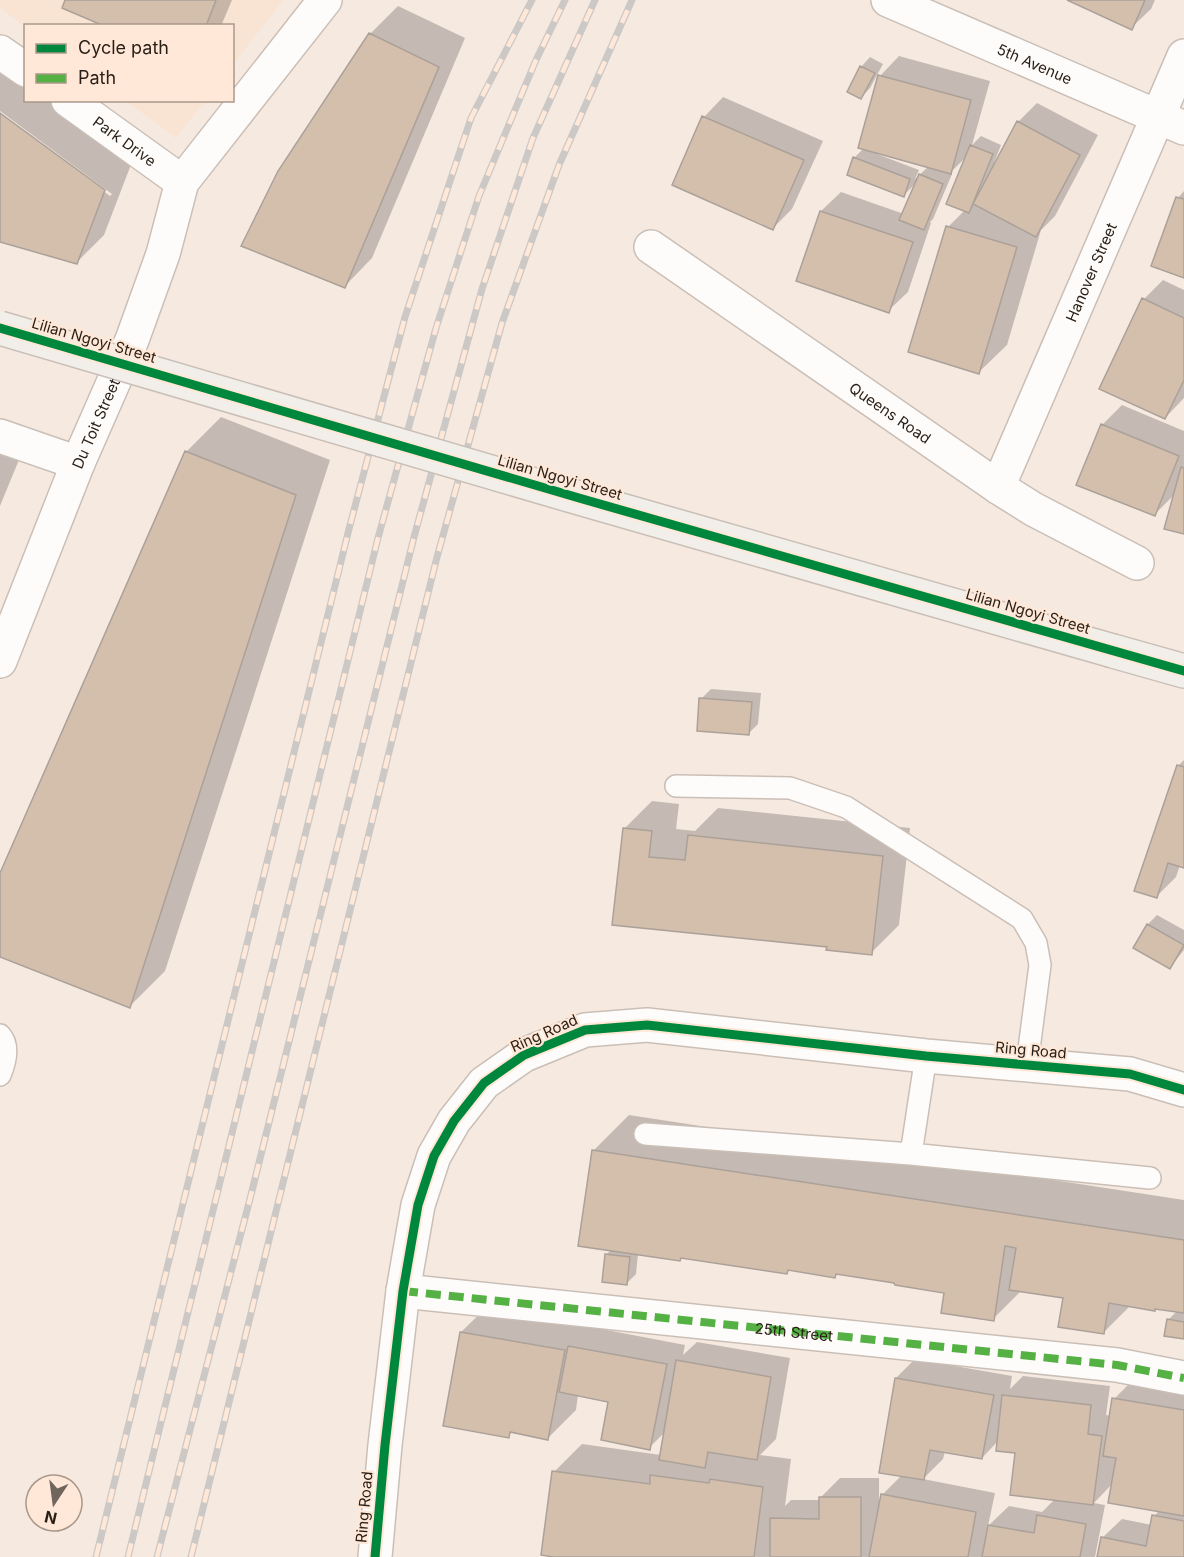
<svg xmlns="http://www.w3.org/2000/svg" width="1184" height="1557" font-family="Inter,sans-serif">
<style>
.built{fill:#f9e4d3}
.shadow{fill:#0003;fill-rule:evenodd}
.building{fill:#d4bfad;stroke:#aba199;stroke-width:1.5}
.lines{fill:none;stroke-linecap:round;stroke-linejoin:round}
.lane-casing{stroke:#cabfb7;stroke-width:24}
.street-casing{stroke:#cabfb7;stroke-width:36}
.secondary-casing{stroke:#cabfb7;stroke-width:36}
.lane{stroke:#fefcfa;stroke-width:21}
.street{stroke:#fefcfa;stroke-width:33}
.secondary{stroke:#f2efea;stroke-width:33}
.rail-casing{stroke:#ccc8c6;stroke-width:7}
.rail{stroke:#ffe8d7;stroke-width:4.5;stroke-dasharray:14;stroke-linecap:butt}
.secondary-bridge-casing{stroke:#cabfb7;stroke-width:36;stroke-linecap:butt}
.secondary-bridge{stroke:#f2efea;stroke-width:33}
.quiet{stroke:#56b145;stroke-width:8;stroke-dasharray:15 8;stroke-linecap:butt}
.cycleway-casing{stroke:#ffe8d7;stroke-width:13}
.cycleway{stroke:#00873e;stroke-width:9}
.labels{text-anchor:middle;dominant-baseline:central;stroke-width:4.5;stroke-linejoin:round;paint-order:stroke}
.street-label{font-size:15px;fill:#291f17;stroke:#ffe8d7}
</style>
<rect width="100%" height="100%" fill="#f6e9e0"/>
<path class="built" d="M0 0H283L233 65 232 26 25 27 0 8Z
M126 101H205L176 138Z"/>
<path class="shadow" d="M67 0H232L221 26H108Z
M1070 0H1155L1151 9 1131 28Z
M398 6 465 38 372 258 345 286 370 34Z
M899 56 990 81 972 145 981 136 1001 145 994 163 996 164 1018 122 1037 103 1098 135 1055 216 1041 230 1007 345 979 372 948 227 965 210 967 156 950 173 952 174 933 219 930 222 931 223 908 292 888 311 798 280 821 211 841 192 904 214 917 182 904 195 854 158 864 148 880 76ZM878 152 929 166 915 179 919 170 877 154Z
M870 57 883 64 870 88 861 98V67Z
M0 65 26 84V100H48L132 162 104 235 76 263 0 240V115L110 196 112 194 0 111Z
M723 97 823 141 792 209 773 228 673 184 704 117Z
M1184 191V276L1178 198Z
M1163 280 1184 290V398L1165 418 1144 299Z
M1122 405 1184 431V533L1175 494 1154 515 1078 484 1103 424Z
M221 417 330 460 165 971 130 1006 0 956V877L186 452Z
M0 441 23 450 0 506Z
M711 689 761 693 758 724 749 733 701 699Z
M1184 760V867L1180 865 1176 877 1156 897 1178 766Z
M652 801 679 804 676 829 695 831 718 808 910 828 899 925 871 953 829 945 613 923 624 829Z
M1157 915 1184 930V950L1170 967 1148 924Z
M629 1115 1184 1200V1337L1168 1320 1177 1311 1131 1305 1104 1332 1065 1296 1022 1290 993 1319 946 1292 838 1273 835 1276 790 1269 786 1272 683 1257 680 1260 638 1254 636 1274 626 1284 606 1255 611 1250 580 1245 594 1150Z
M489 1305 592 1323 591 1327 685 1345 683 1355 697 1342 790 1358 776 1439 760 1455 791 1459 785 1506 791 1500H821V1497L840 1478H879V1503L883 1494 902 1475 896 1378 915 1359 1012 1376 1010 1389 1023 1376 1110 1386 1106 1415 1111 1416 1114 1399 1142 1371 1184 1378V1557H1098L1102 1538 1122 1519 1152 1525 1154 1516 1159 1511 1113 1483 1094 1503 1105 1505 1095 1557H565L554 1472 582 1444 661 1455 665 1432 649 1448 610 1401 578 1395 576 1410 548 1438 513 1431 508 1436 461 1332ZM998 1441 1017 1452 1055 1499 1042 1512 1009 1506 988 1526 995 1493 923 1479 943 1459 945 1451 982 1458Z"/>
<path class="building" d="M65 0H216L206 26H104L62 8Z
M1067 0H1145L1132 30Z
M369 33 439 67 345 288 241 246 278 171Z
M860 66 875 73 861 99 847 92Z
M878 75 971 100 951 174 858 148Z
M0 113 105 190 77 264 0 242Z
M702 116 804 160 773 230 672 185Z
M1017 121 1080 155 1036 237 973 204Z
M970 145 993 154 969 213 946 204Z
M853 157 910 179 904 197 847 175Z
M919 174 943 184 924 230 899 220Z
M1176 197 1184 199V278L1151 266Z
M820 211 913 242 889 313 796 281Z
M946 226 1017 247 979 374 908 352Z
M1142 298 1184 318V380L1165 419 1099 389Z
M1101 424 1179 456 1155 516 1076 485Z
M185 451 296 495 130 1008 0 957V873Z
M1181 467 1184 468V534L1164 529Z
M699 698 752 702 749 735 697 731Z
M1177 765 1184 767V868L1168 863 1157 898 1134 891Z
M623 828 652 831 649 857 685 860 688 835 883 856 872 955 826 950 827 947 612 925Z
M1147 924 1184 945 1170 969 1133 948Z
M592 1150 1184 1240V1313L1155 1309V1311L1109 1303 1104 1334 1058 1327 1063 1298 1009 1290 1016 1248 1005 1246 994 1321 941 1313 944 1293 895 1285 894 1283 836 1274 835 1278 788 1270 787 1274 681 1258 680 1261 578 1246Z
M605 1254 630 1257 627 1285 602 1282Z
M1167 1319 1184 1322V1339L1164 1336Z
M460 1332 565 1350 548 1440 510 1432 509 1438 443 1426Z
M568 1346 667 1364 650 1450 601 1440 608 1402 559 1392Z
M676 1360 771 1377 757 1460 708 1452 705 1468 659 1460Z
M895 1378 994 1395 982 1459 930 1450 924 1480 879 1473Z
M1002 1395 1091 1405 1088 1434 1102 1436 1093 1505 1010 1495 1015 1453 996 1451Z
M1112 1398 1184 1410V1516L1108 1503 1116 1458 1103 1456Z
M552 1471 650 1484V1475L709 1483 710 1479 763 1487 754 1557H553L541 1555Z
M881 1494 976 1512 968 1557H869Z
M819 1497H861V1557H770V1518L819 1519Z
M1037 1515 1086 1524 1080 1557H982L988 1525 1034 1533Z
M1152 1515 1184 1521V1557H1097L1101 1537 1146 1546Z"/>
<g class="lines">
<g class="lane-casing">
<path id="lane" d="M676 786 790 788 846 807 1022 919 1036 943 1040 965 1027 1064
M0 1035C10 1046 5 1063 0 1075
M645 1134 911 1154 1150 1178
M911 1154 926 1056"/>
</g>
<g class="street-casing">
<g id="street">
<path id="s1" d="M888 0 1184 128"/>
<path d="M0 52 26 70"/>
<path id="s2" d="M68 100 182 182"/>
<path id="s3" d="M651 247 998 487 1033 509 1137 563"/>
<path d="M0 436 78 463"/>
<path id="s4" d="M998 487 1184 56"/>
<path id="s5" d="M0 661 78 463 132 340 163 254 182 182 325 0"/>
<path id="s6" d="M403 1291 1117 1365 1184 1378"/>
<path d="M375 1557 385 1445 403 1291 418 1205 434 1156 454 1121 484 1083 524 1055 585 1030 647 1025 926 1056 1130 1074 1184 1090"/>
</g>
</g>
<g class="secondary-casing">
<path id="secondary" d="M1113 651 1184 671"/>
</g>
<use href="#lane" class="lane"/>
<use href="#street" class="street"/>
<use href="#secondary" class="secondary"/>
<g class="rail-casing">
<path id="rail" d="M96 1557 349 529 405 317 471 118 532 0
M128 1557 378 538 436 328 479 196 536 60 565 0
M157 1557 252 1191 414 537 482 289 533 138 595 0
M191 1557 437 557 502 323 559 165 632 0"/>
</g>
<use href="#rail" class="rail"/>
<g class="secondary-bridge-casing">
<path id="secondary-bridge" d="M0 328 579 498 1113 651"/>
</g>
<use href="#secondary-bridge" class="secondary-bridge"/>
<path class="quiet" d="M403 1291 1117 1365 1184 1378"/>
<g class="cycleway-casing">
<path id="cycleway" d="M0 328 579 498 1184 671
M375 1557 385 1445 403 1291 418 1205 434 1156 454 1121 484 1083 524 1055 585 1030 647 1025 926 1056 1130 1074 1184 1090"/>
</g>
<use href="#cycleway" class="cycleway"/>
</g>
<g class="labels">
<g class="street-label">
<text stroke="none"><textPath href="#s1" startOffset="160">5th Avenue</textPath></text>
<text stroke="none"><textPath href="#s2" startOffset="70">Park Drive</textPath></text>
<text stroke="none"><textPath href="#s4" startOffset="234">Hanover Street</textPath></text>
<text transform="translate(94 340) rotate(16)">Lilian Ngoyi Street</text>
<text stroke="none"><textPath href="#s3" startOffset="291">Queens Road</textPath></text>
<text stroke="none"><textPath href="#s5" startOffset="256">Du Toit Street</textPath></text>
<text transform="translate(560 477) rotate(16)">Lilian Ngoyi Street</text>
<text transform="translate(1028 611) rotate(16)">Lilian Ngoyi Street</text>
<text transform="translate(544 1033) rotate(-24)">Ring Road</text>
<text transform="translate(1031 1050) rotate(5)">Ring Road</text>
<text stroke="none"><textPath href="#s6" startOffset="393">25th Street</textPath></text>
<text transform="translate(364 1507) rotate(-85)">Ring Road</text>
</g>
</g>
<rect x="24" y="24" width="210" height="78" fill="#ffe8d7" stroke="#a9988a" stroke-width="1.5"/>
<rect x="36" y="44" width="30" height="9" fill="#00873e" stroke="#a9988a" stroke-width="1.5"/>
<text x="78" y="54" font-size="18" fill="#291f17">Cycle path</text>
<rect x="36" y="74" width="30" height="9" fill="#56b145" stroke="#a9988a" stroke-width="1.5"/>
<text x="78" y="84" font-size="18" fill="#291f17">Path</text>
<g transform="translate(54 1503) rotate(193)"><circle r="28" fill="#ffe8d7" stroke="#a9988a" stroke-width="1.5"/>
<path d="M0-4.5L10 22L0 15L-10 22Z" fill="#71665d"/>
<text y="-9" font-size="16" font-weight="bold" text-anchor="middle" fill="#291f17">N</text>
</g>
</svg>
